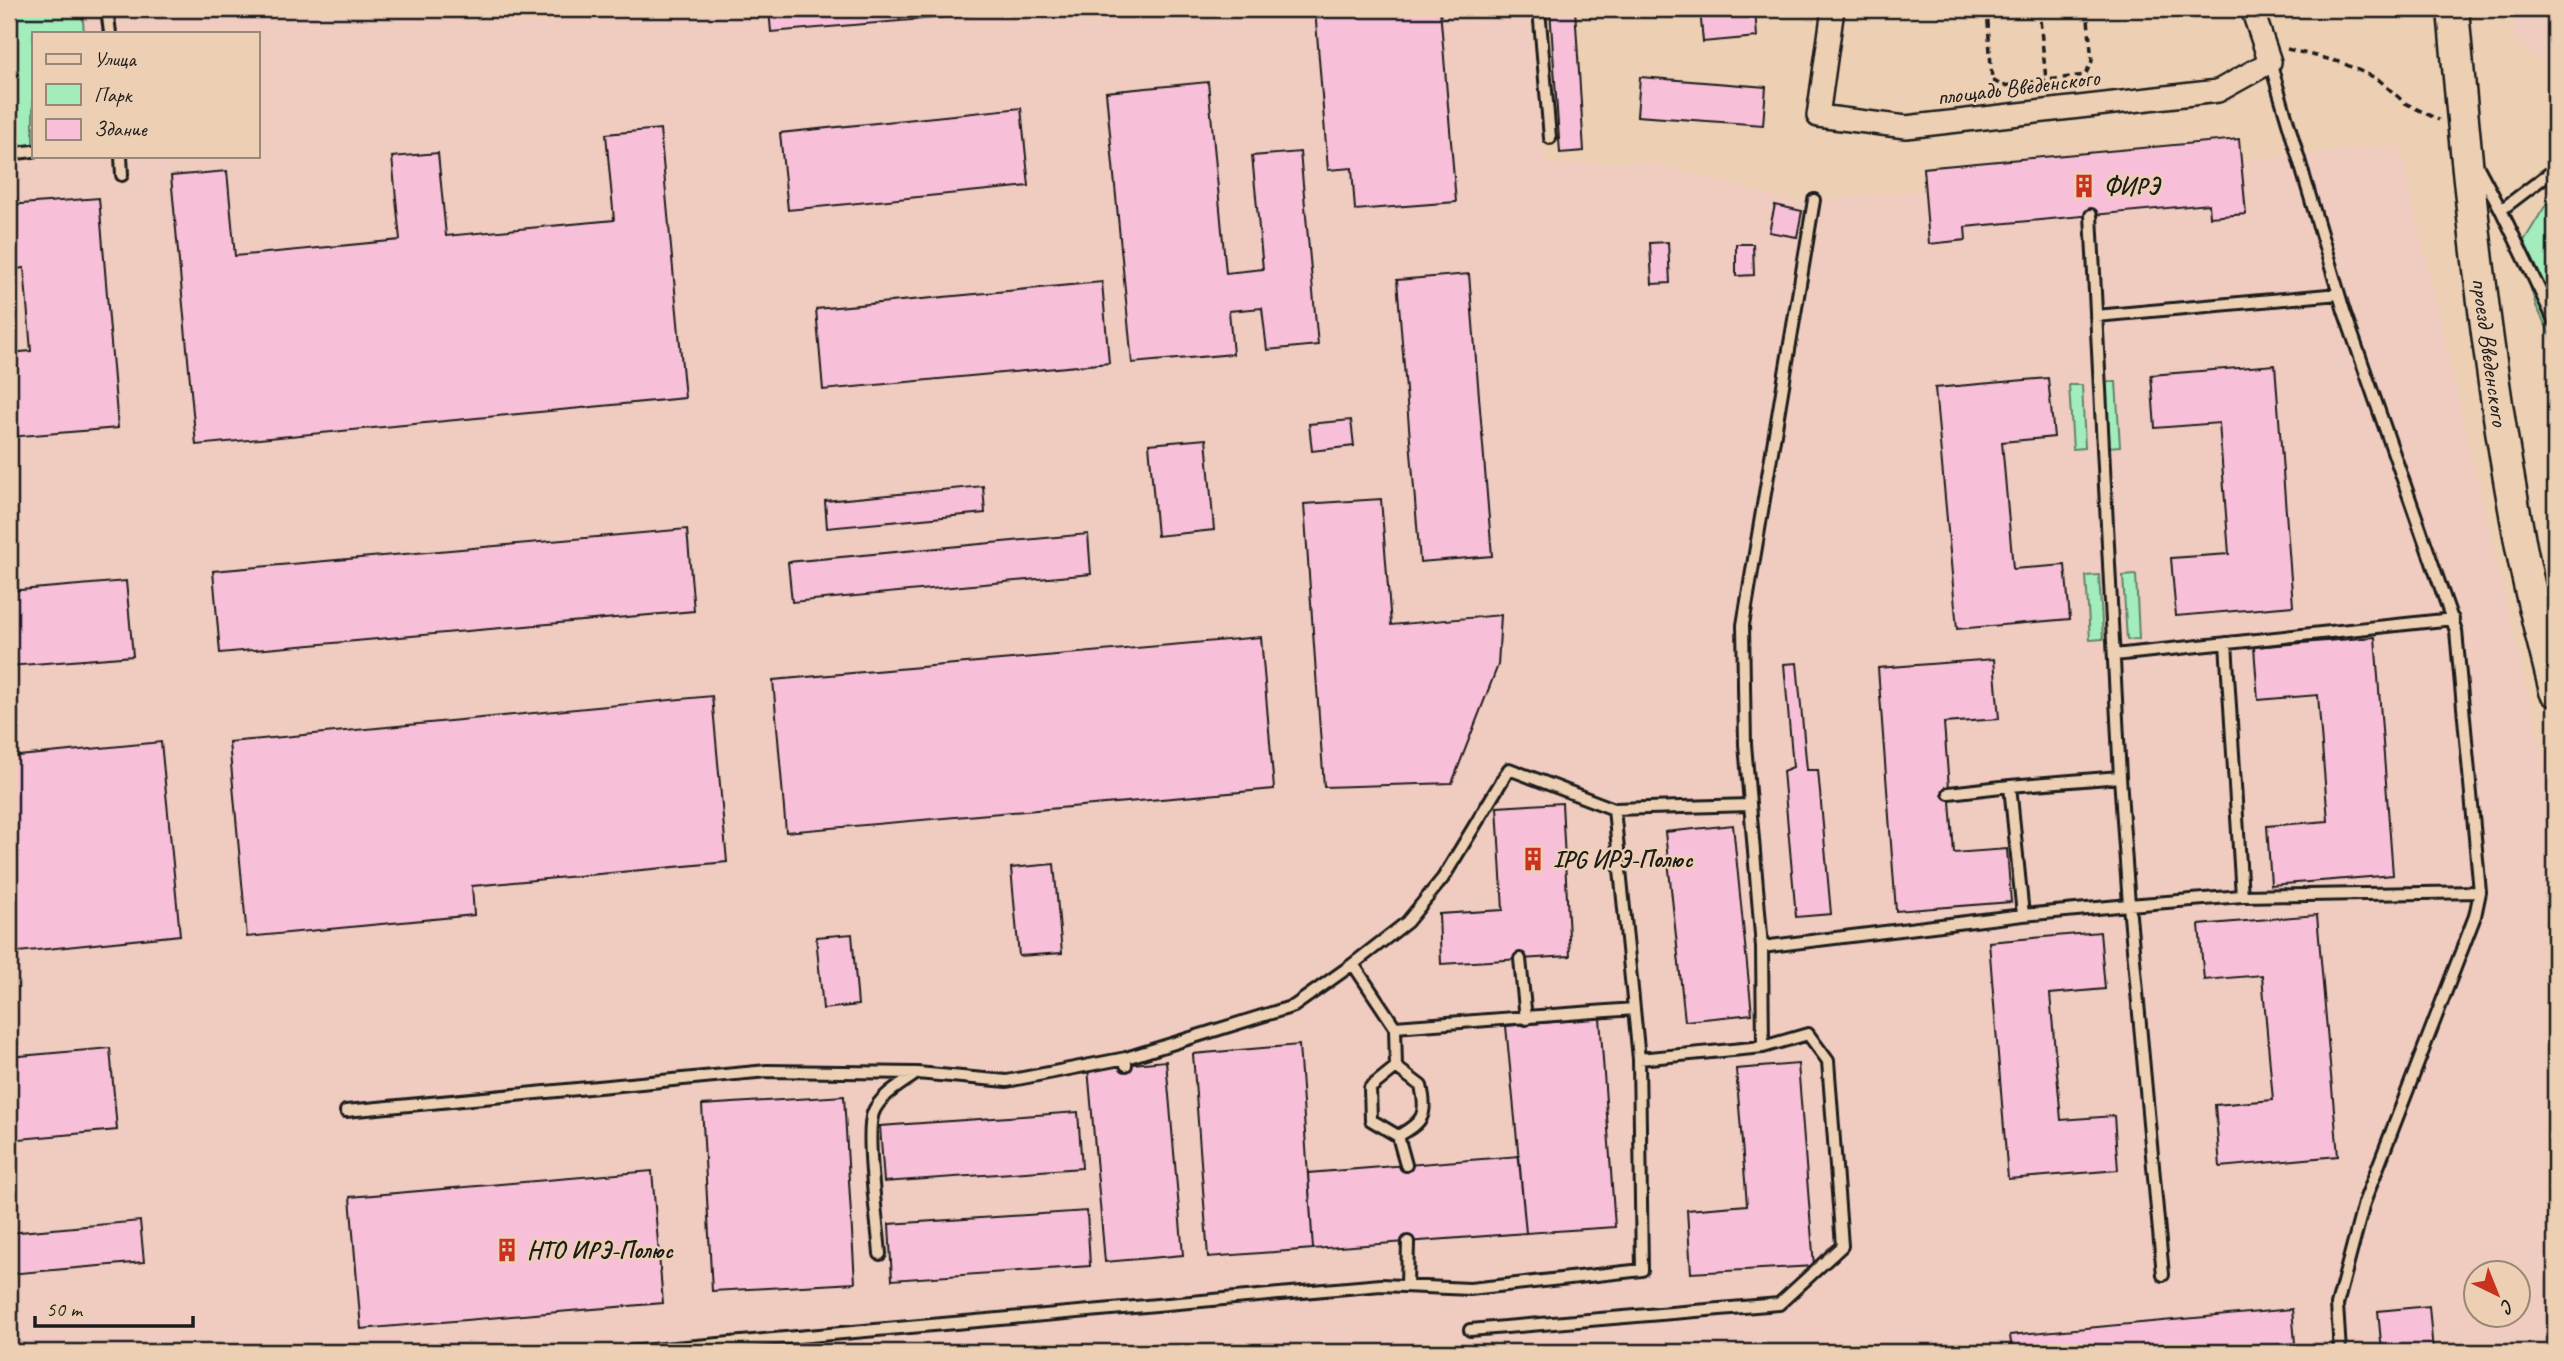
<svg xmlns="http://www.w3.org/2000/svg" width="2564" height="1361" font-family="Caveat,sans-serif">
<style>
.built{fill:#f0cbbf;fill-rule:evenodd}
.green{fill:#a3edbc;stroke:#60846c;stroke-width:2}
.building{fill:#f8c0d8;stroke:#1c1c1c;stroke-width:2}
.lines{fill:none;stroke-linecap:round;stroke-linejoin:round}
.lane-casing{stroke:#1c1c1c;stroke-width:16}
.street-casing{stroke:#1c1c1c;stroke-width:26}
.secondary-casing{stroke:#1c1c1c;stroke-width:35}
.path{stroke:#1c1c1c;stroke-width:3.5;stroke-dasharray:7 5;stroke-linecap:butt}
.lane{stroke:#edd0b4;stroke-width:10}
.street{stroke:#edd0b4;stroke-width:21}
.secondary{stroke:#edd0b4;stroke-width:30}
.labels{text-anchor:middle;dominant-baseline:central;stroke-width:5;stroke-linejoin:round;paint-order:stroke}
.street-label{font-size:24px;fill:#1c1c1c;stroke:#edd0b4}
.poi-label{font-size:24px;font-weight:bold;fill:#1c1c1c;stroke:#edd0b4;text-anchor:start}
</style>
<rect width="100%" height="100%" fill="#edd0b4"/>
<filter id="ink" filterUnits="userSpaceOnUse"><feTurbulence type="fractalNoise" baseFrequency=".0143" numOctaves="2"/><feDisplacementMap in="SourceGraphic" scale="14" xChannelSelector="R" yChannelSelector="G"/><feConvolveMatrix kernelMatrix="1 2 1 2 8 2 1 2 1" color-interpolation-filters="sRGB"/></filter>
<g filter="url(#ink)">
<path class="built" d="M9 9H1529L1545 164 1652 162 1796 202 2399 145 2555 809V1352H9ZM33 33H257V156H33ZM2476 1274H2518V1316H2476Z
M2512 9H2555V69L2515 44Z"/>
<path class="green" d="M9 9H82L84 33H33V148L9 151Z
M2553 193H2555V344L2536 306 2519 249Z
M2104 382H2116L2120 446 2107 447Z
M2069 385H2082L2085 448 2073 449Z
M2099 575 2103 639 2090 640 2086 576Z
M2136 575 2139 639 2127 640 2123 576Z"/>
<path class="building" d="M769 9H1042L771 32Z
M1315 9H1440L1456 202 1355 210 1352 168 1328 170Z
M1550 9H1575L1584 151 1560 153Z
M1700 9H1755L1757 37 1703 42Z
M1640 77 1766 87 1763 125 1637 116Z
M1208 82 1226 273 1263 269 1252 156 1300 152 1318 345 1267 350 1262 308 1229 311 1233 354 1132 363 1106 92Z
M1021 108 1029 186 788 210 780 133Z
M660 129 685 398 196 445 171 176 227 171 235 256 400 240 392 157 438 153 446 236 614 220 606 134Z
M2239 139 2246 214 2210 217 2209 204 1965 227 1966 240 1929 244 1923 168Z
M99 198 118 428 9 437V353L31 351 24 268 9 270V205Z
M1775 205 1802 211 1797 237 1769 232Z
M1668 242 1670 283 1652 284 1650 243Z
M1736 244H1753L1754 275 1736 276Z
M1469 274 1492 556 1420 562 1397 280Z
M1102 282 1109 363 823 390 816 309Z
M2275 365 2293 606 2176 616 2171 558 2229 554 2219 423 2155 428 2151 375Z
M2048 378 2054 437 2002 442 2013 569 2065 565 2070 619 1957 629 1935 388Z
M1351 420 1354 446 1312 451 1309 424Z
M1206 439 1214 530 1157 536 1149 444Z
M983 486 985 513 827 528 825 501Z
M1381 499 1391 625 1501 615 1498 665 1452 783 1324 787 1304 504Z
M687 529 694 611 220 653 213 571Z
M1088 534 1091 574 792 602 788 562Z
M126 581 133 656 9 666V591Z
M1261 637 1274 789 786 832 773 680Z
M2375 637 2393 875 2271 885 2267 826 2328 821 2318 695 2258 700 2254 647Z
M1994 659 1999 719 1944 723 1954 853 2007 849 2011 902 1896 911 1878 668Z
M1797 663 1807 770H1818L1831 914 1796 917 1783 771 1793 767 1784 664Z
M712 696 727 862 472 886 474 915 247 937 229 742Z
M161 742 180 935 9 953V757Z
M1562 803 1570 956 1441 964 1439 914 1503 910 1497 807Z
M1733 825 1752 1014 1685 1021 1665 832Z
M1054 864 1062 953 1019 956 1011 868Z
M2317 915 2338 1156 2220 1167 2215 1105 2273 1100 2262 975 2204 980 2199 925Z
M2100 932 2105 989 2050 994 2061 1120 2114 1116 2118 1170 2008 1179 1989 942Z
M852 934 858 1005 823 1009 816 937Z
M1600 1018 1615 1227 1526 1233 1506 1026Z
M1299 1045 1313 1249 1208 1257 1193 1054Z
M110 1048 117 1130 9 1140V1057Z
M1166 1061 1183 1255 1105 1262 1088 1068Z
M1798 1064 1814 1266 1691 1273 1687 1210 1747 1205 1736 1069Z
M844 1096 855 1283 712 1291 702 1105Z
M1078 1112 1082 1168 884 1182 880 1126Z
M1519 1156 1526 1233 1313 1249 1308 1173Z
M652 1171 663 1303 361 1329 350 1197Z
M1087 1211 1090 1266 892 1280 889 1224Z
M140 1221 144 1262 9 1274V1233Z
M2429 1306 2433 1352H2382L2378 1311Z
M2292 1309 2295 1343 2201 1352H2012L2010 1335Z
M2273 1345 2274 1352H2201Z"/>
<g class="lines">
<g class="lane-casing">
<path id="lane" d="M107 9 110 33
M1539 9 1550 138
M2270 62 2344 311 2456 631 2480 892 2475 916 2364 1203 2337 1305 2340 1352
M9 154 33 151
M121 156 122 175
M2478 167 2501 210 2555 169
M2501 210 2555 322
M2096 316 2339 294
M2114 655 2453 619
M2010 786 2120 777 2091 215
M2242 896 2480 892
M2023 915 2129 905 2120 777
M1762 947 1745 744 1743 625 1814 200
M1520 959 1526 1019
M1353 964 1407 922 1443 878 1509 769 1614 809 1750 805
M1395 1027 1634 1009
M1639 1059 1763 1047 1762 947 2023 915 2010 786 1949 793
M1126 1065V1058L1294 1006 1353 964 1395 1027 1396 1067 1370 1088 1371 1120 1398 1136 1406 1165
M1396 1067 1421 1086C1428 1115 1423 1122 1398 1136
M346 1111 767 1071 917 1073
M880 1254C878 1227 865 1135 873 1113 880 1095 902 1084 917 1073L1007 1081 1126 1058
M2163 1275 2129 905 2242 896 2226 643
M1407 1286 1408 1242
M1470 1330 1779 1304 1842 1246 1828 1061 1808 1034 1763 1047
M629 1352 1381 1285 1470 1289 1642 1270 1639 1059 1614 809"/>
</g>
<g class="street-casing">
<path id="street" d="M1833 9 1818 116 1906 127 2218 91 2270 62 2252 9"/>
</g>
<g class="secondary-casing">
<g id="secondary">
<path id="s1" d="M2453 9C2468 187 2487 365 2520 541 2529 591 2543 641 2555 691"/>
</g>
</g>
<path class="path" d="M1987 9 1992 80 2003 86 2085 75 2092 61 2087 9
M2039 9 2046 80
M2287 49 2340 62 2378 79 2405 103 2439 120"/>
<use href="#lane" class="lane"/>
<use href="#street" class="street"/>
<use href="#secondary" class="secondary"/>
</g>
</g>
<defs>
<g id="building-bare" transform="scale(1.89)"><path d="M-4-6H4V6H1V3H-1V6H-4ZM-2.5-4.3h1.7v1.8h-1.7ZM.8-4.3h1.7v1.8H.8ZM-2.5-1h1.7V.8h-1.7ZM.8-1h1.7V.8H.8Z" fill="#c8321e" stroke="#edd0b4" stroke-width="2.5" paint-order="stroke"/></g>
</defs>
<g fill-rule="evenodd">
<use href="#building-bare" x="2084" y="186"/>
<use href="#building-bare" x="1533" y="859"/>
<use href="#building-bare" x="507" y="1250"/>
</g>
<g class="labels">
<g class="street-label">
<text transform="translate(2018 87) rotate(-7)">площадь Введенского</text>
<text stroke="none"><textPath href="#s1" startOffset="345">проезд Введенского</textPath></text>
</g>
<g class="poi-label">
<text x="2104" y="186">ФИРЭ</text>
<text x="1553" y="859">IPG ИРЭ-Полюс</text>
<text x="527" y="1250">НТО ИРЭ-Полюс</text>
</g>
</g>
<rect width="2564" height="1361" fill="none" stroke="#edd0b4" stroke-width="35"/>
<rect x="18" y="18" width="2529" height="1326" fill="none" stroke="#1c1c1c" stroke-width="2.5" filter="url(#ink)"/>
<rect x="32" y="32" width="228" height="126" fill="#edd0b4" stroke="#998877" stroke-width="2"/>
<rect x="46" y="54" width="35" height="10" fill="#edd0b4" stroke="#998877" stroke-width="2"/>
<text x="94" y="66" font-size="21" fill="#1c1c1c">Улица</text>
<rect x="46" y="84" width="35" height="21" fill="#a3edbc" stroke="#998877" stroke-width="2"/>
<text x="94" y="102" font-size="21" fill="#1c1c1c">Парк</text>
<rect x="46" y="119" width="35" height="21" fill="#f8c0d8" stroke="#998877" stroke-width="2"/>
<text x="94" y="136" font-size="21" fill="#1c1c1c">Здание</text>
<g transform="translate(2497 1294) rotate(137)"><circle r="33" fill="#edd0b4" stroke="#998877" stroke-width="2"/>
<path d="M0-5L12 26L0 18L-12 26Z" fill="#c8321e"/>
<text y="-10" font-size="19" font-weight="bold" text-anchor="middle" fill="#1c1c1c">С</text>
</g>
<path d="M35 1316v10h158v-10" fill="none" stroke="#1c1c1c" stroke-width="3.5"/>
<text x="46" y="1316" font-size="21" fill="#1c1c1c" stroke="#edd0b4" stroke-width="5" paint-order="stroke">50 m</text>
</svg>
